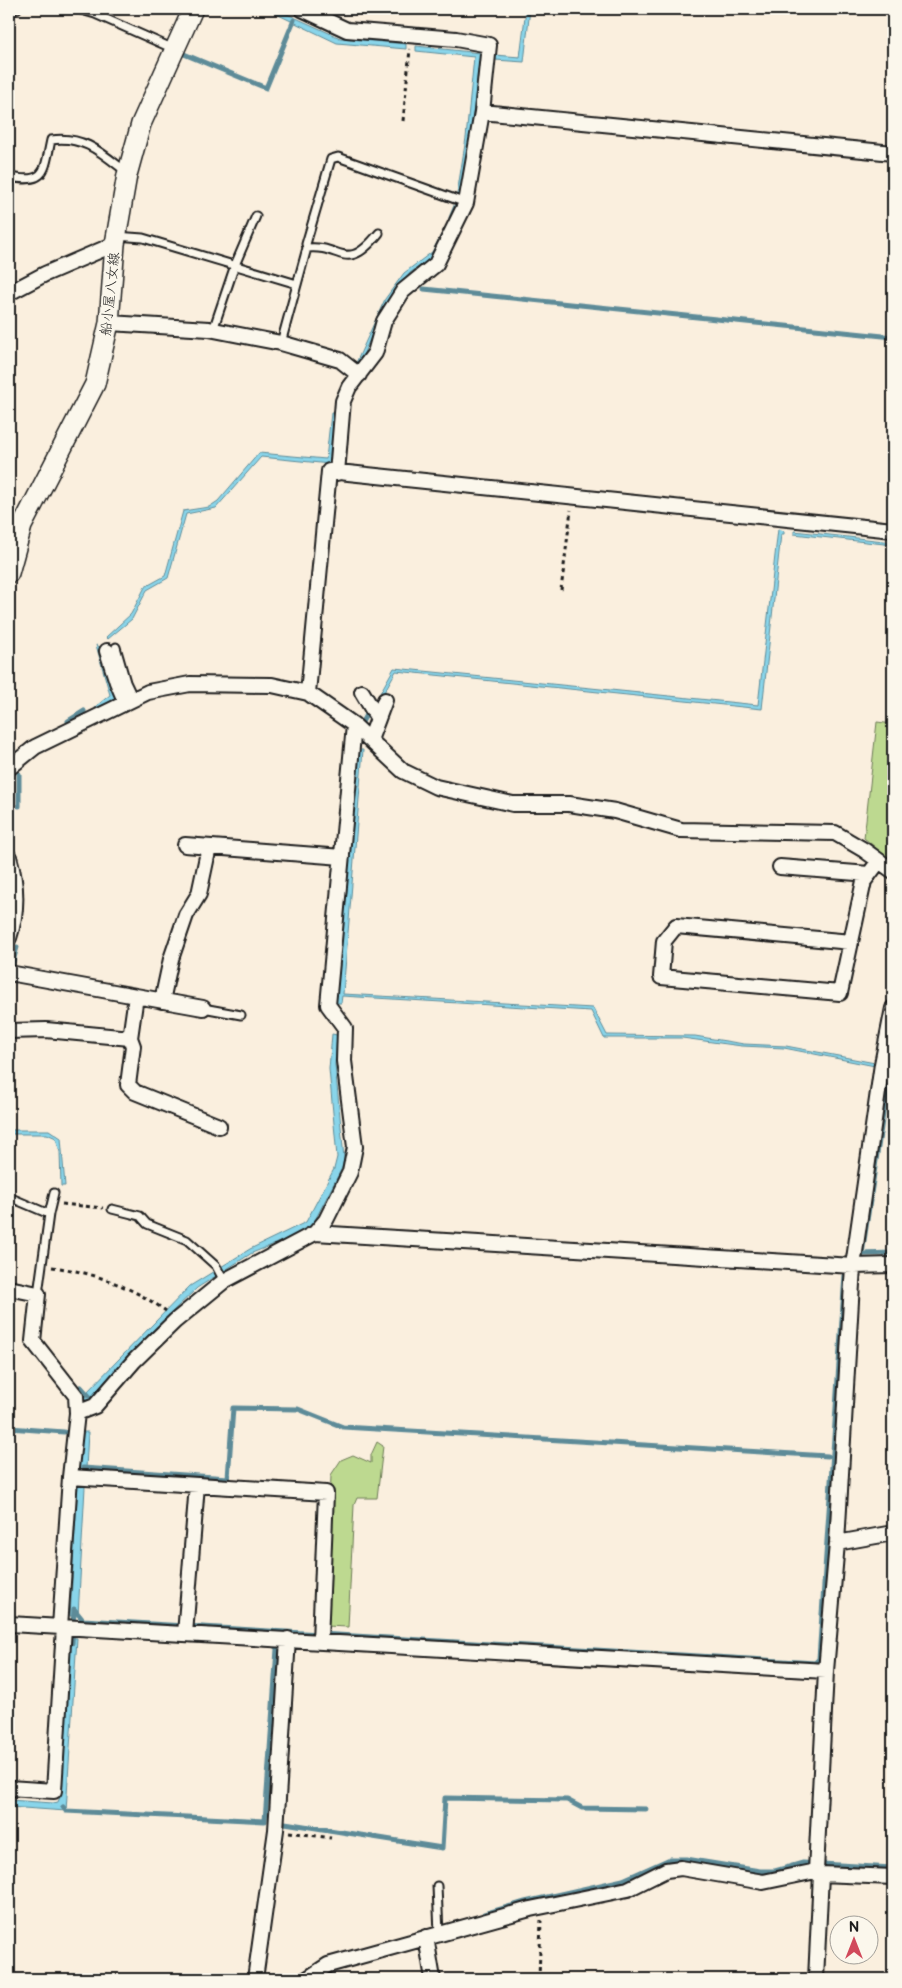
<svg xmlns="http://www.w3.org/2000/svg" width="902" height="1988" font-family="'Balsamiq Sans','Klee One',sans-serif">
<style>
.green{fill:#bdd990;stroke:#6c7a56}
.water{fill:#89d5ea;stroke:#5d8b98}
.lines{fill:none;stroke-linecap:round;stroke-linejoin:round}
.stream{stroke:#5d8b98;stroke-width:5}
.lane-casing{stroke:#1c1c1c;stroke-width:11}
.street-casing{stroke:#1c1c1c;stroke-width:18}
.secondary-casing{stroke:#1c1c1c;stroke-width:22}
.path{stroke:#1c1c1c;stroke-width:3;stroke-dasharray:4 4;stroke-linecap:butt}
.lane{stroke:#fbf7ec;stroke-width:7}
.street{stroke:#fbf7ec;stroke-width:14}
.secondary{stroke:#fbf7ec;stroke-width:19}
.labels{text-anchor:middle;dominant-baseline:central;stroke-width:4;stroke-linejoin:round;paint-order:stroke}
.street-label{font-size:14px;fill:#1c1c1c;stroke:#fbf7ec}
</style>
<rect width="100%" height="100%" fill="#faefde"/>
<filter id="ink" filterUnits="userSpaceOnUse"><feTurbulence type="fractalNoise" baseFrequency=".02" numOctaves="2"/><feDisplacementMap in="SourceGraphic" scale="10" xChannelSelector="R" yChannelSelector="G"/><feConvolveMatrix kernelMatrix="1 2 1 2 8 2 1 2 1" color-interpolation-filters="sRGB"/></filter>
<g filter="url(#ink)">
<path class="green" d="M877 722 893 724V862L864 838Z
M377 1442 383 1446 377 1498H357L354 1505 348 1627 326 1626 331 1475 341 1460 353 1455 371 1463V1455Z"/>
<path class="water" d="M266 9H276L340 38 406 44V49L337 43Z
M526 9H530L524 62 495 60V55L520 57Z
M416 46 480 53 470 141 462 195 457 194 466 138 474 57 416 51Z
M445 227 448 229 434 256 410 273 385 305 359 364 356 363 385 299 404 273 432 252Z
M331 413H335L330 464 261 457 216 508 186 514 168 578 147 590 132 619 108 639 106 637 131 614 145 587 165 576 183 511 209 507 218 501 259 453 326 459Z
M778 529 784 531V534H781L762 709 396 671 378 703 375 702 394 668 758 705Z
M794 531 893 542V545L794 534Z
M96 645 100 647 115 696V698L97 710 95 707 110 695Z
M358 750H363L343 994 593 1008 607 1035 695 1036 744 1044 786 1046 875 1063V1066L784 1048 742 1046 682 1038H604L591 1011 342 996 341 1003H336Z
M332 1034 337 1035 335 1065 344 1158 342 1168 313 1224 297 1235 252 1253 197 1288 150 1333 91 1397V1400H84V1395L190 1286 250 1249 306 1222 334 1169 337 1157 329 1069Z
M9 1130H49L61 1138 65 1186H61L60 1152 56 1138 47 1134H9Z
M81 1432H88L78 1616H70Z
M70 1638H77L66 1811 9 1807V1800L53 1803 58 1802 60 1797Z"/>
<g class="lines">
<path class="stream" d="M184 54 266 88 294 20
M451 218 456 206
M424 289 893 337
M890 523 893 493
M68 721 84 711
M362 722 366 715
M19 774V806
M11 968 17 947
M890 1067 862 1254 893 1253
M81 1387 89 1396
M9 1428 64 1432
M83 1468 228 1478 233 1408 298 1409 343 1427 828 1456
M75 1610 83 1620 815 1663 819 1659 845 1275
M72 1643 74 1609
M63 1807 66 1811 265 1821 277 1649
M285 1823 442 1848 445 1798 567 1800 582 1808 646 1809
M484 1914 525 1902 623 1880 670 1859H686L760 1871H775L803 1863 893 1868"/>
<g class="lane-casing">
<path id="lane" d="M78 9 95 14 174 49
M9 11 17 9
M9 177C46 184 44 172 51 140 83 135 102 153 125 171
M116 236 143 238 297 284
M307 248 306 244 331 159 338 157 466 203
M213 330 235 265 256 216
M281 343 307 248C342 244 345 275 379 233
M116 647 126 682 134 699
M203 1008 241 1015
M9 1197 49 1214 38 1294
M112 1209 140 1216 147 1224 187 1240 216 1266 224 1281
M49 1214 54 1193
M437 1886 439 1934"/>
</g>
<g class="street-casing">
<path id="street" d="M302 9 347 30 456 39 489 45 482 112 466 203 436 264 403 291 384 321 375 353 349 387 343 401 337 473
M482 112 893 153
M9 293 45 274 115 244
M109 323 209 329 281 343 340 360 359 375
M107 651 117 682 126 703
M362 692 378 719
M308 693 329 471 893 530
M370 740 385 700
M9 768 35 747 148 692 190 684 272 685 308 693 354 725 403 771 436 787 513 804H569L615 811 681 830 835 833 864 850 893 871
M185 845 342 857
M9 857C17 884 18 911 9 938
M780 867 869 874
M851 942 676 926 664 941 661 977 840 993 864 881 879 861
M9 973 136 996
M162 1001 171 959 186 915 199 894 209 847
M893 1008 882 1064 853 1266 837 1543 826 1671 816 1871 821 1874 893 1877
M9 1031 46 1030 130 1038 133 1046 128 1085 135 1092 219 1126
M130 1038 136 996 203 1008
M315 1233 853 1266 893 1265
M9 1288 38 1294 33 1341 76 1396 77 1413 70 1477 60 1627
M77 1413 95 1406 134 1361 175 1321 224 1281 315 1233 326 1220 350 1172 355 1147 344 1061 345 1028 328 1005 354 725
M70 1477 326 1493 320 1641
M837 1543 893 1533
M9 1624 826 1671
M185 1634 197 1485
M9 1788 54 1791 64 1627
M426 1937 433 1979
M255 1979 276 1830 288 1639
M307 1979 328 1965 530 1909 628 1889 666 1870 681 1868 763 1882 816 1871
M816 1979 821 1874"/>
</g>
<g class="secondary-casing">
<path id="secondary" d="M9 573 22 526 95 384 109 323 115 244 127 175 141 124 193 9"/>
</g>
<path class="path" d="M403 121 410 49
M561 590 571 510
M62 1204 103 1208
M52 1267C94 1272 132 1287 166 1311
M289 1832 331 1838
M539 1979 541 1920"/>
<use href="#lane" class="lane"/>
<use href="#street" class="street"/>
<use href="#secondary" class="secondary"/>
</g>
</g>
<g class="labels">
<g class="street-label">
<text transform="translate(110 294) rotate(-84)">船小屋八女線</text>
</g>
</g>
<rect width="902" height="1988" fill="none" stroke="#fbf7ec" stroke-width="30"/>
<rect x="15" y="15" width="872" height="1958" fill="none" stroke="#1c1c1c" stroke-width="2" filter="url(#ink)"/>
<g transform="translate(854 1940)"><circle r="24" fill="#fbf7ec" stroke="#a29f99"/>
<path d="M0-4L9 19L0 12L-9 19Z" fill="#d1495b"/>
<text y="-8" font-size="14" font-weight="bold" text-anchor="middle" fill="#1c1c1c">N</text>
</g>
</svg>
